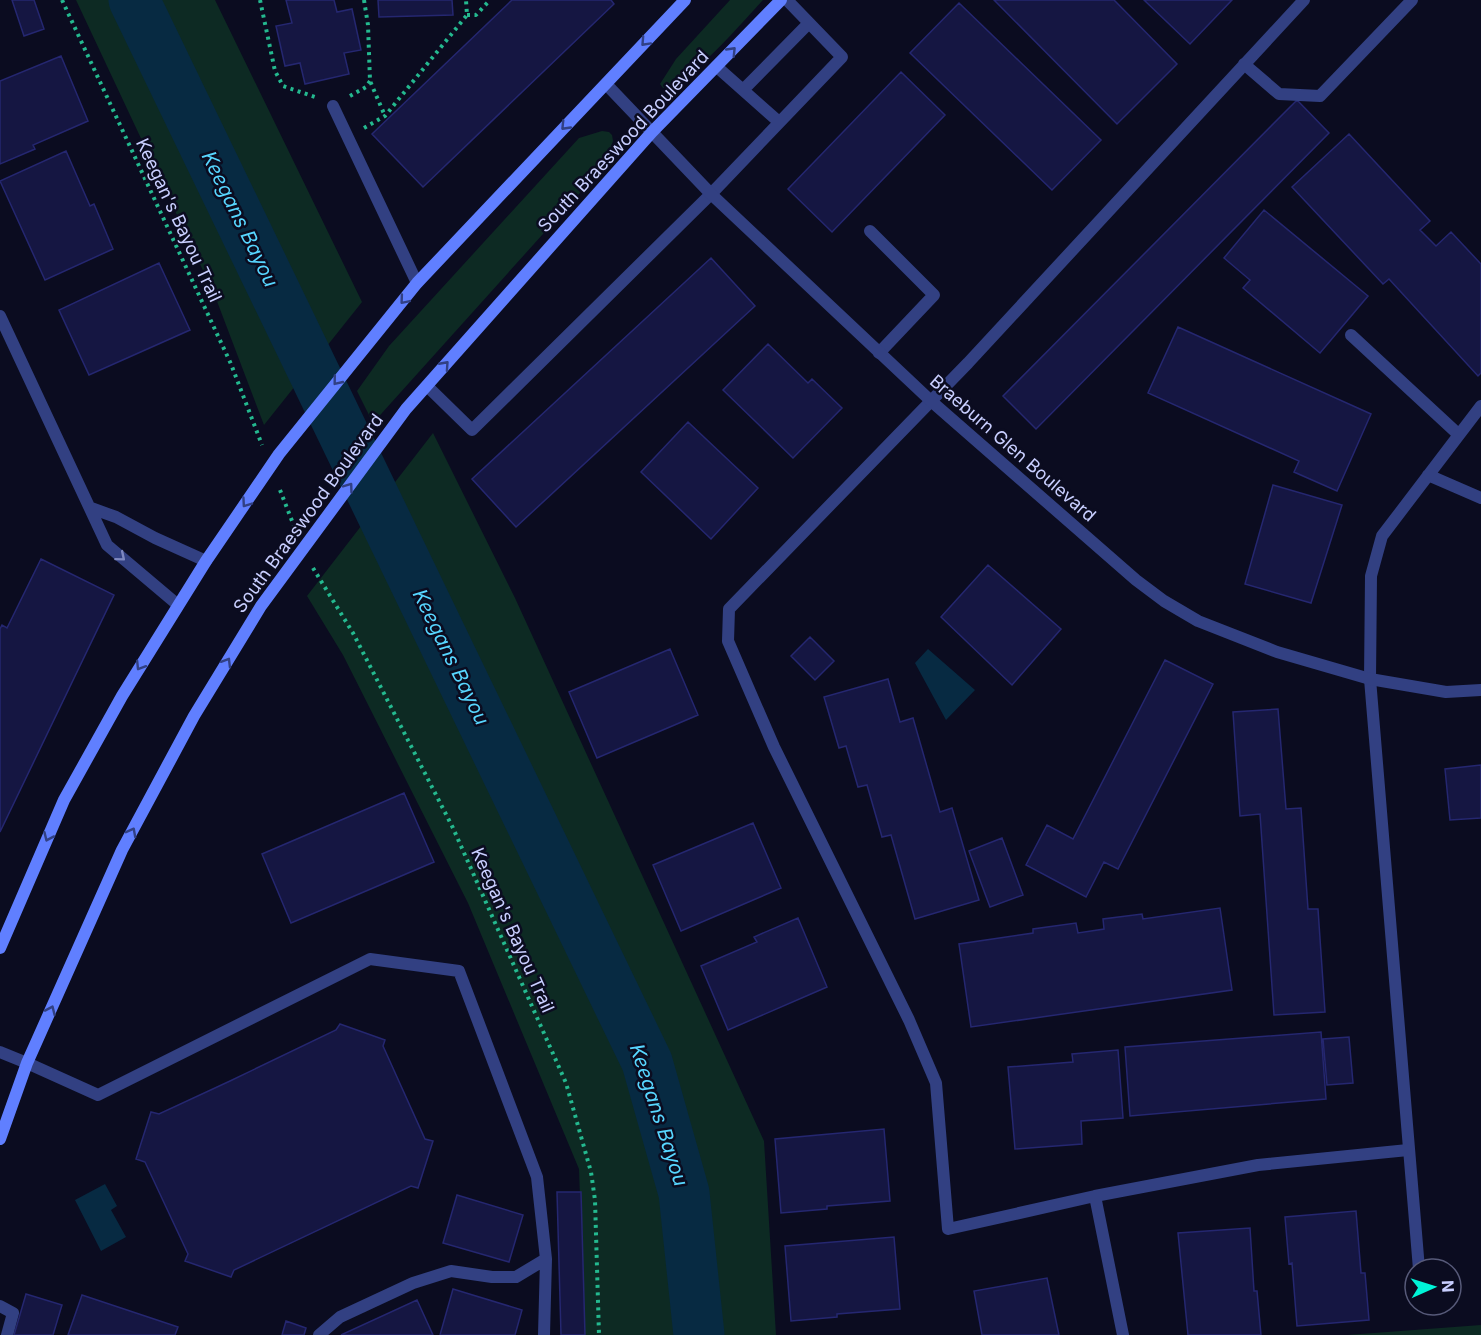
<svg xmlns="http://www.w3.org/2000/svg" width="1481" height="1335" font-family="Inter,sans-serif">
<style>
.green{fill:#0d2a23}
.water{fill:#072a42}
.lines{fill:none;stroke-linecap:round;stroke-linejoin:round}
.river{stroke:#072a42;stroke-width:51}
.building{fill:#151642;stroke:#252770;stroke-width:1.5}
.path{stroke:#24b98f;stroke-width:4;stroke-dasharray:3 4.5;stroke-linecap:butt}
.lane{stroke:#324082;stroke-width:12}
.street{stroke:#324082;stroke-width:12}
.secondary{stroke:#607fff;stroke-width:12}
.oneway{stroke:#314084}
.oneway2{stroke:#7e88c0}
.labels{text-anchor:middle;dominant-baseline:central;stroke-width:5;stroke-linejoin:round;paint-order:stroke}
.street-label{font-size:18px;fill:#c9cfff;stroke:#0b0c20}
.water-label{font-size:20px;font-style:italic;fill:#57d6ff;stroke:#0b0c20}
</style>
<rect width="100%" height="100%" fill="#0b0c20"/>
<path class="green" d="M76 0H215L362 302 264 425 215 296Z
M730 0H763C746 18 685 90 663 88L660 84 676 59Z
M602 131 609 132 612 135 613 141 605 165 373 423 357 391 389 346 579 138Z
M433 433 515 598 764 1141 776 1335H585L579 1169 468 903 343 655 307 596Z
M1481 1325V1335H1347Z"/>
<path class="water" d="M928 649 975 690 946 720 915 663Z
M105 1184 117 1206 111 1210 126 1237 101 1251 75 1200Z"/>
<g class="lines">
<path class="river" d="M134 0 647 1062 684 1193 699 1335"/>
</g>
<path class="building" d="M12 0H34L44 29 24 36Z
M286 0H334L337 12 352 9 361 50 344 53 349 74 305 84 300 63 285 66 276 26 292 23Z
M378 0H452L453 15 379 17Z
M512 0H611L614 4 423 187 372 134Z
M994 0H1114L1177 64 1117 124Z
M1144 0H1232L1190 44Z
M959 3 1101 140 1052 190 910 53Z
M61 56 88 121 33 145 35 149 0 164V81Z
M901 72 945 115 832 232 788 189Z
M1297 100 1329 133 1036 429 1003 396Z
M1349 134 1430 221 1420 230 1436 246 1451 232 1481 264V373L1478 376 1389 279 1383 284 1292 187Z
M66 151 90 206 94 204 113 249 45 280 0 181Z
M1264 210 1368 296 1320 353 1243 288 1250 280 1224 258Z
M711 258 755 306 516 527 472 479Z
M159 263 190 330 89 375 59 310Z
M1178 327 1371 414 1337 491 1294 472 1299 461 1148 393Z
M768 344 808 383 812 379 842 408 793 458 723 390Z
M688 422 758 488 711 539 641 472Z
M1273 485 1342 505 1311 603 1245 584Z
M41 559 114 595 0 832V629L2 625 7 628Z
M988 565 1061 629 1012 685 941 617Z
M810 637 834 661 815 680 791 656Z
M670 649 698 715 597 758 569 692Z
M1165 660 1213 684 1118 869 1104 862 1086 897 1026 865 1047 825 1073 839Z
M888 679 900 722 913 718 940 812 952 808 979 900 915 919 891 835 882 837 867 785 858 787 846 746 839 748 824 697Z
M1278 709 1286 809 1301 808 1308 909H1318L1325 1012 1274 1015 1260 814 1240 816 1233 712Z
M1481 765V818L1450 820 1445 769Z
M404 793 434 862 291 923 262 854Z
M753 823 781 888 681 931 653 865Z
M1002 838 1023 895 990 907 969 851Z
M1220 908 1232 990 971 1027 959 944 1033 933V929L1076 923 1078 933 1104 929 1103 919 1142 914 1143 919Z
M798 918 827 987 728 1030 701 966 757 942 754 937Z
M340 1024 385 1040 383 1046 425 1139 433 1141 418 1188 411 1186 234 1270 231 1277 185 1261 188 1254 145 1162 136 1159 151 1112 159 1114 230 1081 336 1030Z
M1321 1032 1326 1099 1130 1116 1125 1047Z
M1349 1037 1353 1083 1327 1085 1323 1039Z
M1118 1050 1123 1118 1081 1121 1082 1144 1015 1149 1008 1067 1073 1062 1072 1054Z
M884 1129 890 1201 827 1206V1209L781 1213 775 1139Z
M557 1192H581L585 1335H561Z
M457 1195 523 1215 509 1262 443 1243Z
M1356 1211 1361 1273H1365L1369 1320 1297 1326 1292 1263 1289 1264 1285 1217Z
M1250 1228 1254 1291H1257L1261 1335H1188L1178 1233Z
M894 1237 900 1309 837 1314V1317L791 1321 785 1246Z
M1047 1278 1059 1335H982L974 1291Z
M453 1289 522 1310 515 1335H440Z
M26 1294 62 1305 53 1335H14Z
M82 1295 178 1327 175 1335H68Z
M417 1300 433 1335H341Z
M286 1321 306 1328 304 1335H282Z"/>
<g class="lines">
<path class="path" d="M62 0 231 364 262 445
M260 0 275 71 283 86 315 97
M364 0 368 25 370 81 385 116
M467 15H476L490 0
M350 96 366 87 370 81
M364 128 385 116 467 15 466 0
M280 490 294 526
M313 568 353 633 453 828 566 1083 591 1172 595 1200 599 1335"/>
<path class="lane" d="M1304 0 968 363 729 609 728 641 774 747 909 1020 936 1083 948 1229 1095 1196 1258 1165 1408 1150
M1244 64 1279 94 1320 96 1412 0
M717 67 779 122
M743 90 809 23
M333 106 417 283
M870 231 934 295 879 353
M0 316 107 545 178 605
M1351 335 1458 434
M427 386 472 430 711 194 842 57 787 0
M1428 475 1481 498
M91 508 116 517 155 538 206 561
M27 1063 98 1095 370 959 459 971 537 1177 546 1259 544 1335
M1095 1196 1123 1335
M1419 1269 1370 679 1371 576 1382 536 1481 406
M0 1306 13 1313 7 1335
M319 1335 340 1317 413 1283 451 1271 492 1277H516L546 1259"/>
<path class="street" d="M606 84 711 194 931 401 1136 580 1164 601 1198 621 1277 652 1370 679 1446 692 1481 690
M0 1052 27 1063"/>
<path class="secondary" d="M0 948 64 800 122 696 206 561 279 454 417 283 685 0
M0 1139 27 1063 122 850 194 716 261 606 406 409 652 132 781 0"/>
</g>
<defs><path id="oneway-chevron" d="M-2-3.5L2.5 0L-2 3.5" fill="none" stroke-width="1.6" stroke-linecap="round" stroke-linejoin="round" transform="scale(1.5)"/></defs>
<g class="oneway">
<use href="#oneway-chevron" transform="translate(645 42) rotate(133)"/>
<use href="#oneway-chevron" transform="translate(732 51) rotate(-46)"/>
<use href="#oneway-chevron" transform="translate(565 126) rotate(134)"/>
<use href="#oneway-chevron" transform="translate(404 300) rotate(130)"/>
<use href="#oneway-chevron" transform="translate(445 365) rotate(-48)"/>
<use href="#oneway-chevron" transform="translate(337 381) rotate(129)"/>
<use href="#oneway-chevron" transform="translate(349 487) rotate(-54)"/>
<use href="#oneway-chevron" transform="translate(246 503) rotate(125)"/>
<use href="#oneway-chevron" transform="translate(227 662) rotate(-59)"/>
<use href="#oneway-chevron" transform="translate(140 666) rotate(122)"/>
<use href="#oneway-chevron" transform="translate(132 832) rotate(-62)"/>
<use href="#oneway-chevron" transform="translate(48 837) rotate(114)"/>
<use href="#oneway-chevron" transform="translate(51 1010) rotate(-66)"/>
</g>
<use class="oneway2" href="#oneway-chevron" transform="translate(121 557) rotate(40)"/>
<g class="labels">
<g class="street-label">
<text transform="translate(623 141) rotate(-47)">South Braeswood Boulevard</text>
<text transform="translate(179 220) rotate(65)">Keegan's Bayou Trail</text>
<text transform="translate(1013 448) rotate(41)">Braeburn Glen Boulevard</text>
<text transform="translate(308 513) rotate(-54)">South Braeswood Boulevard</text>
<text transform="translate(513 930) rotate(66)">Keegan's Bayou Trail</text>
</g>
<g class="water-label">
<text transform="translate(240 219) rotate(64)">Keegans Bayou</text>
<text transform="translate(451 657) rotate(64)">Keegans Bayou</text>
<text transform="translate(659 1115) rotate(72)">Keegans Bayou</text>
</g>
</g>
<g transform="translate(1433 1287) rotate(87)"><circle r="28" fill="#0b0c20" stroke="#575a79" stroke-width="1.5"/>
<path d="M0-4.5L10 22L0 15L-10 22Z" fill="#00f4d7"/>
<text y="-9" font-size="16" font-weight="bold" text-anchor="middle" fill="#c9cfff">N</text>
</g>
</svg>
